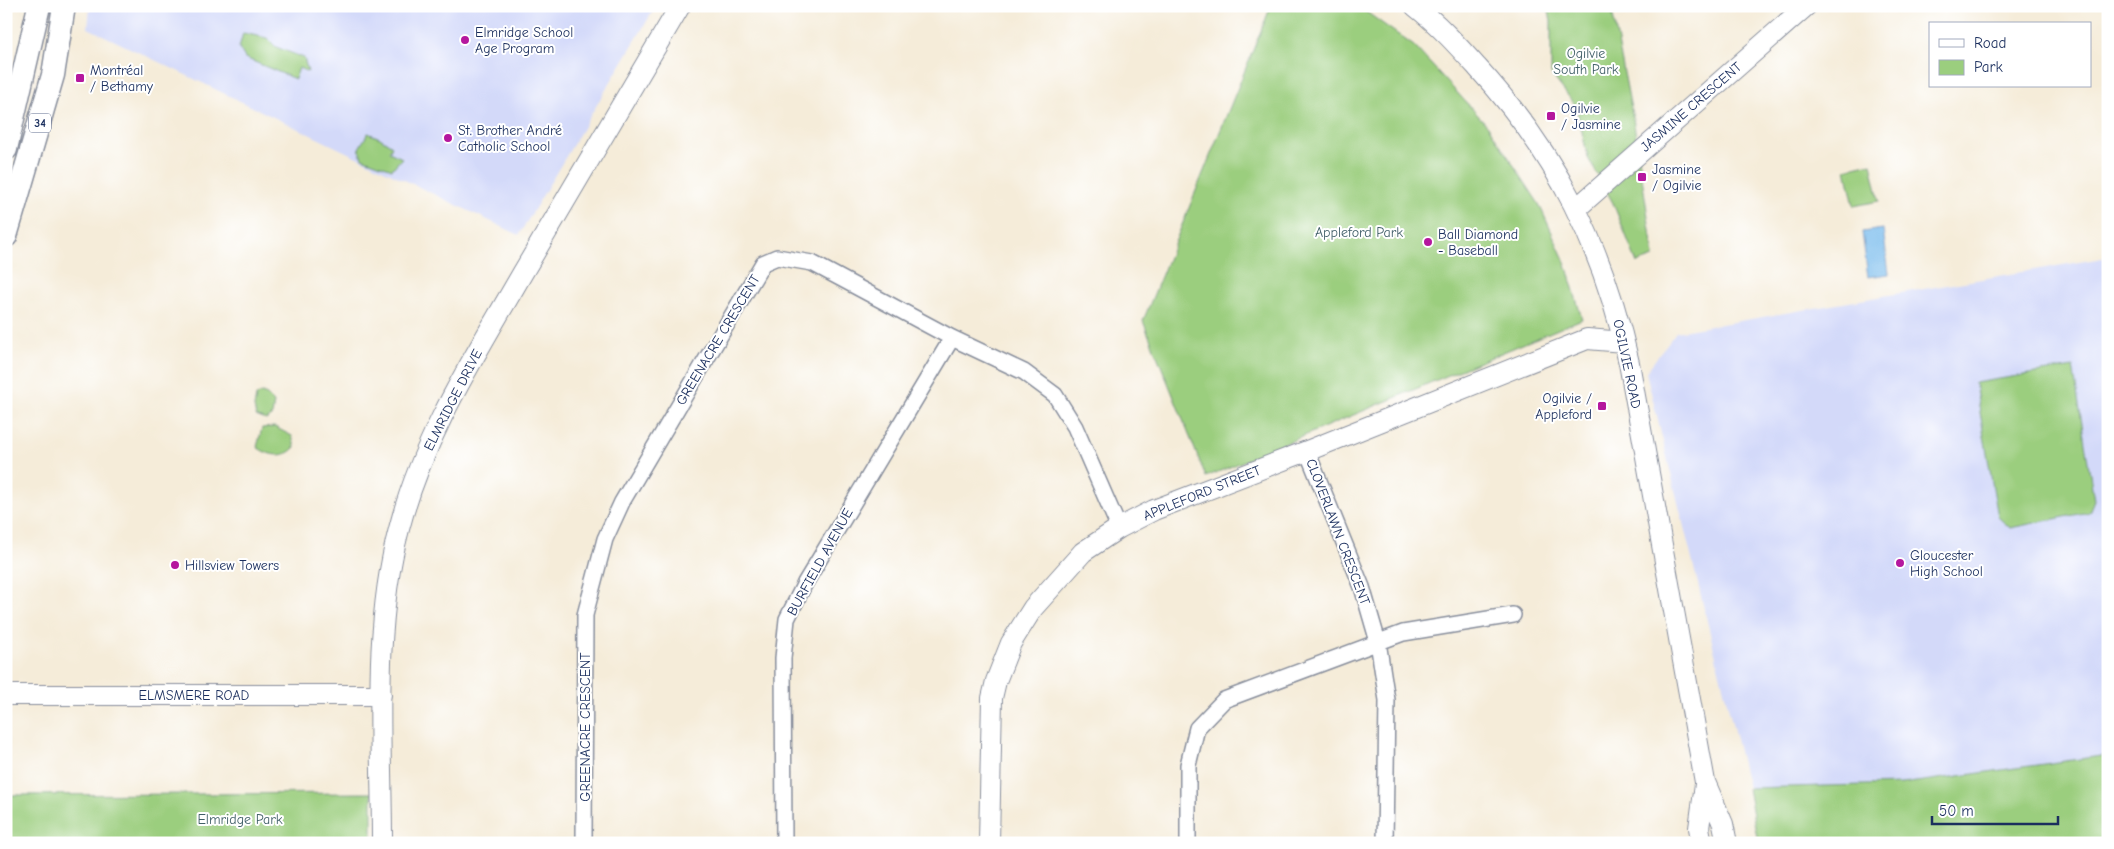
<svg xmlns="http://www.w3.org/2000/svg" width="2114" height="849" font-family="'Comic Neue',sans-serif">
<style>
.built{fill:#d3d9f9}
.green{fill:#9bce7e;stroke:#5b7e6e}
.water{fill:#76baec;stroke:#4874a5}
.lines{fill:none;stroke-linecap:round;stroke-linejoin:round}
.street-casing{stroke:#888e9c;stroke-width:18}
.secondary-casing{stroke:#888e9c;stroke-width:22}
.primary-casing{stroke:#888e9c;stroke-width:25}
.street{stroke:#fff;stroke-width:15}
.secondary{stroke:#fff;stroke-width:20}
.primary{stroke:#fff;stroke-width:22}
.poi-dot{fill:#b5179e;stroke:#fff;stroke-width:2}
.labels{text-anchor:middle;dominant-baseline:central;stroke-width:4;stroke-linejoin:round;paint-order:stroke}
.shield{fill:#fff;stroke:#5f6d8e;stroke-width:1}
.shield-label{font-size:12px;font-weight:bold;fill:#1b2f5e}
.poi-label{font-size:14px;fill:#1b2f5e;stroke:#fff;text-anchor:start}
.park-label{font-size:14px;fill:#415f68;stroke:#fff}
.street-label{font-size:14px;fill:#1b2f5e;stroke:#fff}
</style>
<rect width="100%" height="100%" fill="#fff"/>
<filter id="ink" filterUnits="userSpaceOnUse"><feTurbulence type="fractalNoise" baseFrequency=".02" numOctaves="2"/><feDisplacementMap in="SourceGraphic" scale="10" xChannelSelector="R" yChannelSelector="G"/><feConvolveMatrix kernelMatrix="1 2 1 2 8 2 1 2 1" color-interpolation-filters="sRGB"/></filter>
<filter id="wash" filterUnits="userSpaceOnUse"><feTurbulence type="fractalNoise" baseFrequency=".0096" numOctaves="4" result="noise"/><feDisplacementMap in="SourceGraphic" scale="20" xChannelSelector="R" yChannelSelector="G"/><feGaussianBlur stdDeviation="1.12" result="paint"/><feColorMatrix in="noise" values="0 0 0 0 0 0 0 0 0 0 0 0 0 0 0 0 0 1.4 0 .05"/><feComposite in="paint" operator="in"/></filter>
<g filter="url(#wash)">
<rect width="100%" height="100%" fill="#f5ecd9"/>
<path class="built" d="M90 6H656L519 235 88 28Z
M2108 257V755L1902 784 1748 788 1646 372 1676 332Z"/>
<path class="green" d="M1271 6H1358L1414 46 1488 126 1539 204 1566 264 1582 319 1206 477 1143 321Z
M1548 6H1611L1634 124 1654 257 1637 263 1613 203 1588 158 1576 106 1551 74V21Z
M243 33 267 38 276 47 304 58 308 72 299 68 295 79 245 58 239 48Z
M368 133 380 138 392 146 389 152 402 158 392 169 362 158 359 148Z
M1871 163 1879 201 1854 206 1846 169Z
M2073 367 2094 500 2089 512 2010 528 1998 517 1975 383Z
M262 393 267 395 274 402 272 416 266 420 256 416 254 407 256 396Z
M275 427 292 436 295 447C285 459 268 456 257 447L262 428Z
M2108 755V843H1758L1748 788 1902 784Z
M372 793V843H6V795Z"/>
<path class="water" d="M1883 229 1889 274 1868 277 1862 232Z"/>
</g>
<g filter="url(#ink)">
<g class="lines">
<g class="street-casing">
<path id="street" d="M1307 451 1362 587 1378 642 1387 700 1385 843
M584 843 585 615 605 539 622 502 763 263 777 257 812 263 952 338 1024 372 1055 395 1075 427 1119 528
M784 843 783 658 787 619 805 583 952 338
M1188 843V765L1197 728 1224 700 1403 633 1513 615"/>
</g>
<g class="secondary-casing">
<path id="secondary" d="M1415 6C1438 24 1457 45 1477 67 1557 154 1603 247 1629 363L1705 782 1723 824 1727 843
M1577 208 1806 6
M6 695H381
M382 843C382 739 372 630 399 529 423 436 475 356 522 274 575 185 627 95 680 6
M989 843 992 698 996 681 1011 643 1033 608 1083 552 1119 528 1154 510 1307 451 1587 339 1624 342
M1702 843 1699 828 1705 784"/>
</g>
<g class="primary-casing">
<path id="primary" d="M6 149 39 6
M6 236 53 75 64 6"/>
</g>
<use href="#street" class="street"/>
<use href="#secondary" class="secondary"/>
<use href="#primary" class="primary"/>
</g>
</g>
<g class="poi-dot">
<circle cx="465" cy="40" r="5"/>
<rect x="75" y="73" width="10" height="10" rx="2.5"/>
<rect x="1546" y="111" width="10" height="10" rx="2.5"/>
<circle cx="448" cy="138" r="5"/>
<rect x="1637" y="172" width="10" height="10" rx="2.5"/>
<circle cx="1428" cy="242" r="5"/>
<rect x="1597" y="401" width="10" height="10" rx="2.5"/>
<circle cx="1900" cy="563" r="5"/>
<circle cx="175" cy="565" r="5"/>
</g>
<g class="labels">
<rect class="shield" x="29" y="113.5" width="22" height="19" rx="4"/>
<g class="shield-label">
<text x="40" y="123">34</text>
</g>
<g class="poi-label">
<text x="475" y="32">Elmridge School<tspan x="475" dy="16">Age Program</tspan></text>
<text x="90" y="70">Montréal<tspan x="90" dy="16">/ Bethamy</tspan></text>
<text x="1561" y="108">Ogilvie<tspan x="1561" dy="16">/ Jasmine</tspan></text>
<text x="458" y="130">St. Brother André<tspan x="458" dy="16">Catholic School</tspan></text>
<text x="1652" y="169">Jasmine<tspan x="1652" dy="16">/ Ogilvie</tspan></text>
<text x="1438" y="234">Ball Diamond<tspan x="1438" dy="16">- Baseball</tspan></text>
<text x="1592" y="398" text-anchor="end">Ogilvie /<tspan x="1592" dy="16">Appleford</tspan></text>
<text x="1910" y="555">Gloucester<tspan x="1910" dy="16">High School</tspan></text>
<text x="185" y="565">Hillsview Towers</text>
</g>
<g class="park-label">
<text x="1586" y="53">Ogilvie<tspan x="1586" dy="16">South Park</tspan></text>
<text x="1359" y="232">Appleford Park</text>
<text x="240" y="819">Elmridge Park</text>
</g>
<g class="street-label">
<text transform="translate(1691 107) rotate(-41)">JASMINE CRESCENT</text>
<text transform="translate(718 340) rotate(-59)">GREENACRE CRESCENT</text>
<text transform="translate(1627 364) rotate(78)">OGILVIE ROAD</text>
<text transform="translate(453 400) rotate(-63)">ELMRIDGE DRIVE</text>
<text transform="translate(1202 493) rotate(-22)">APPLEFORD STREET</text>
<text transform="translate(1338 532) rotate(69)">CLOVERLAWN CRESCENT</text>
<text transform="translate(820 562) rotate(-61)">BURFIELD AVENUE</text>
<text x="194" y="695">ELMSMERE ROAD</text>
<text transform="translate(585 727) rotate(-90)">GREENACRE CRESCENT</text>
</g>
</g>
<rect width="2114" height="849" fill="none" stroke="#fff" stroke-width="25"/>
<rect x="1929" y="22" width="162" height="65" fill="#ffffff" stroke="#a4acbf"/>
<rect x="1939" y="39" width="25" height="8" fill="#ffffff" stroke="#a4acbf"/>
<text x="1974" y="48" font-size="15" fill="#1b2f5e">Road</text>
<rect x="1939" y="60" width="25" height="15" fill="#9bce7e" stroke="#a4acbf"/>
<text x="1974" y="72" font-size="15" fill="#1b2f5e">Park</text>
<path d="M1932 816v8h126v-8" fill="none" stroke="#1b2f5e" stroke-width="2.5"/>
<text x="1939" y="816" font-size="15" fill="#1b2f5e" stroke="#ffffff" stroke-width="4" paint-order="stroke">50 m</text>
</svg>
